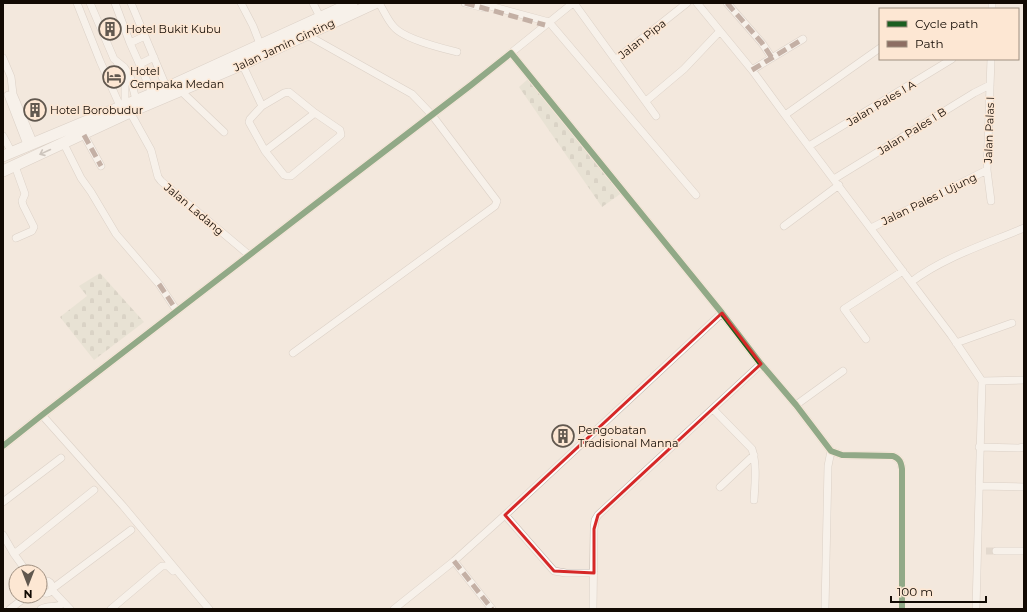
<svg xmlns="http://www.w3.org/2000/svg" width="1027" height="612" font-family="Montserrat,sans-serif">
<style>
.cemetery{fill:url(#cemetery-stones)}
.lines{fill:none;stroke-linecap:round;stroke-linejoin:round}
.minor-tunnel{stroke:#d1c7bc;stroke-width:7;stroke-dasharray:7 3.5;stroke-linecap:butt}
.minor-casing{stroke:#c0b6ad;stroke-width:8}
.highway-casing{stroke:#c0b6ad;stroke-width:12}
.minor{stroke:#fdfcfa;stroke-width:7}
.highway{stroke:#fdfcfa;stroke-width:11}
.quiet{stroke:#8d6e63;stroke-width:5;stroke-dasharray:10 5;stroke-linecap:butt}
.cycleway-casing{stroke:#fde7d3;stroke-width:8}
.cycleway{stroke:#1b5e20;stroke-width:6}
.oneway{stroke:#9f9b97}
.marked{fill:none;stroke:#d62828;stroke-width:3;stroke-linejoin:round}
.labels{text-anchor:middle;dominant-baseline:central;stroke-width:3;stroke-linejoin:round;paint-order:stroke}
.poi-label{font-size:11px;fill:#120a03;stroke:#fde7d3;text-anchor:start}
.street-label{font-size:11px;fill:#120a03;stroke:#fde7d3}
</style>
<defs>
<pattern id="cemetery-stones" width="16" height="16" patternUnits="userSpaceOnUse"><rect width="16" height="16" fill="#dcdcc9"/><path d="M2 7V4a2 2 0 0 1 4 0v3zM10 15v-3a2 2 0 0 1 4 0v3z" fill="#bcbbab"/></pattern>
</defs>
<rect width="100%" height="100%" fill="#f3e8dd"/>
<path class="cemetery" d="M528 79 623 192 602 207 519 87Z
M100 273 144 322 94 360 60 317 87 296 79 286Z"/>
<g class="lines">
<path class="minor-tunnel" d="M986 551H996"/>
<g class="minor-casing">
<path id="minor" d="M77 3 100 61 120 106
M90 3 114 59 124 67 130 76 136 100
M115 3 130 43 154 97
M131 3 168 91
M241 3 253 26 260 44
M313 3 322 21
M379 3C384 11 388 21 394 27 404 39 441 48 457 52
M465 3 484 8
M479 3 549 22 696 195
M574 3 656 116
M697 3 752 70 785 115 951 335 982 381 976 609
M727 3 762 43 772 58
M992 9V3
M130 43 145 36
M511 53 573 3
M3 58 11 77 13 94 34 144
M991 59 987 170 991 201
M615 60 687 3
M117 62 125 81V104
M140 64 154 57
M241 65 245 70 262 106 284 93 289 92 315 113 340 130 341 135 291 176H287L284 175 265 151 249 122 250 119 262 106
M752 70 803 39
M181 91 224 132
M8 95 28 147
M646 101 684 69 720 31
M130 112 151 150 158 177 161 181 249 255
M785 115 880 48
M84 135 101 166
M3 136 12 153
M64 144 81 178 91 192 116 234 159 284 177 311
M809 146 952 59
M265 151 315 113
M15 166 25 194 22 201 23 205 34 227 32 231 16 238
M834 179 974 93 990 85
M784 226 839 185
M871 228 987 170
M911 282C944 257 986 244 1024 228
M866 339 844 309 903 271
M956 343 1012 323
M293 353 495 206 497 201 432 115 412 94 307 35
M982 381 1024 380
M796 405 843 371
M713 409 752 449C757 465 755 483 754 500
M42 415 123 506 209 609
M3 446 42 415 313 206 471 85 511 53 722 313 761 364 796 405 831 451 842 455 893 456C900 459 901 462 902 469V609
M979 447 1019 448 1024 447
M979 486 1024 487
M720 487 754 455
M3 502 61 458
M505 515 554 571 566 573H594
M3 535 14 554 27 572
M996 551H1024
M14 554 94 490
M454 561 492 609
M40 584 44 581C49 580 52 583 52 589 50 594 44 595 40 590
M52 589 131 530
M52 590 70 609
M10 609 27 596
M41 609C49 604 56 609 64 603
M111 609 162 566H168L173 571
M394 609 454 561 505 515 722 313
M593 609 594 529 595 520 598 515 761 364
M825 609 828 466 831 451"/>
</g>
<g class="highway-casing">
<path id="highway" d="M3 156 166 88 352 3
M3 171 130 112 241 65 375 3"/>
</g>
<use href="#minor" class="minor"/>
<use href="#highway" class="highway"/>
<path class="quiet" d="M465 3 545 25
M727 3 762 43 772 58
M752 70 803 39
M84 135 101 166
M159 284 177 311
M454 561 492 609"/>
<g class="cycleway-casing">
<path id="cycleway" d="M3 446 42 415 313 206 471 85 511 53 722 313 761 364 796 405 831 451 842 455 893 456C900 459 901 462 902 469V609"/>
</g>
<use href="#cycleway" class="cycleway"/>
</g>
<defs><path id="oneway-shaft" d="M-6 0H5M1.5-3L5.5 0L1.5 3" fill="none" stroke-width="1.6" stroke-linecap="round" stroke-linejoin="round"/></defs>
<use class="oneway" href="#oneway-shaft" transform="translate(45 152) rotate(155)"/>
<path d="M0 0H1027V612H0ZM722 313 761 364 598 515 594 529V573L554 571 505 515Z" fill="#f3e8dd" fill-opacity=".55" fill-rule="evenodd"/>
<path class="marked" d="M722 313 761 364 598 515 594 529V573L554 571 505 515Z"/>
<defs>
<g id="building-ring" transform="scale(1.15)"><circle r="9.5" fill="#fde7d3" stroke="#61584f" stroke-width="1.5"/><path d="M-4-6H4V6H1V3H-1V6H-4ZM-2.5-4.3h1.7v1.8h-1.7ZM.8-4.3h1.7v1.8H.8ZM-2.5-1h1.7V.8h-1.7ZM.8-1h1.7V.8H.8Z" fill="#61584f"/></g>
<g id="hotel-ring" transform="scale(1.15)"><circle r="9.5" fill="#fde7d3" stroke="#61584f" stroke-width="1.5"/><path d="M-6-4.5h1.5V1H6V5H4.5V3h-9V5H-6ZM-4 0a1.8 1.8 0 1 1 3.6 0ZM.5 0V-2.5h3Q6-2.5 6 0Z" fill="#61584f"/></g>
</defs>
<g fill-rule="evenodd">
<use href="#building-ring" x="110" y="29"/>
<use href="#hotel-ring" x="114" y="77"/>
<use href="#building-ring" x="35" y="110"/>
<use href="#building-ring" x="563" y="436"/>
</g>
<g class="labels">
<g class="poi-label">
<text x="126" y="29">Hotel Bukit Kubu</text>
<text x="130" y="71">Hotel<tspan x="130" dy="13">Cempaka Medan</tspan></text>
<text x="50" y="110">Hotel Borobudur</text>
<text x="578" y="430">Pengobatan<tspan x="578" dy="13">Tradisional Manna</tspan></text>
</g>
<g class="street-label">
<text transform="translate(642 39) rotate(-38)">Jalan Pipa</text>
<text transform="translate(284 45) rotate(-25)">Jalan Jamin Ginting</text>
<text transform="translate(881 103) rotate(-31)">Jalan Pales I A</text>
<text transform="translate(989 130) rotate(-88)">Jalan Palas I</text>
<text transform="translate(912 131) rotate(-32)">Jalan Pales I B</text>
<text transform="translate(929 199) rotate(-26)">Jalan Pales I Ujung</text>
<text transform="translate(194 209) rotate(40)">Jalan Ladang</text>
</g>
</g>
<rect width="1027" height="612" fill="none" stroke="#120a03" stroke-width="8"/>
<rect x="879" y="8" width="140" height="52" fill="#fde7d3" stroke="#9f8f80"/>
<rect x="887" y="21" width="20" height="6" fill="#1b5e20" stroke="#9f8f80"/>
<text x="915" y="28" font-size="12" fill="#120a03">Cycle path</text>
<rect x="887" y="41" width="20" height="6" fill="#8d6e63" stroke="#9f8f80"/>
<text x="915" y="48" font-size="12" fill="#120a03">Path</text>
<g transform="translate(28 584) rotate(180)"><circle r="19" fill="#fde7d3" stroke="#9f8f80"/>
<path d="M0-3L7 15L0 10L-7 15Z" fill="#61584f"/>
<text y="-6" font-size="11" font-weight="bold" text-anchor="middle" fill="#120a03">N</text>
</g>
<path d="M891 596v6h95v-6" fill="none" stroke="#120a03" stroke-width="2"/>
<text x="897" y="596" font-size="12" fill="#120a03" stroke="#fde7d3" stroke-width="3" paint-order="stroke">100 m</text>
</svg>
